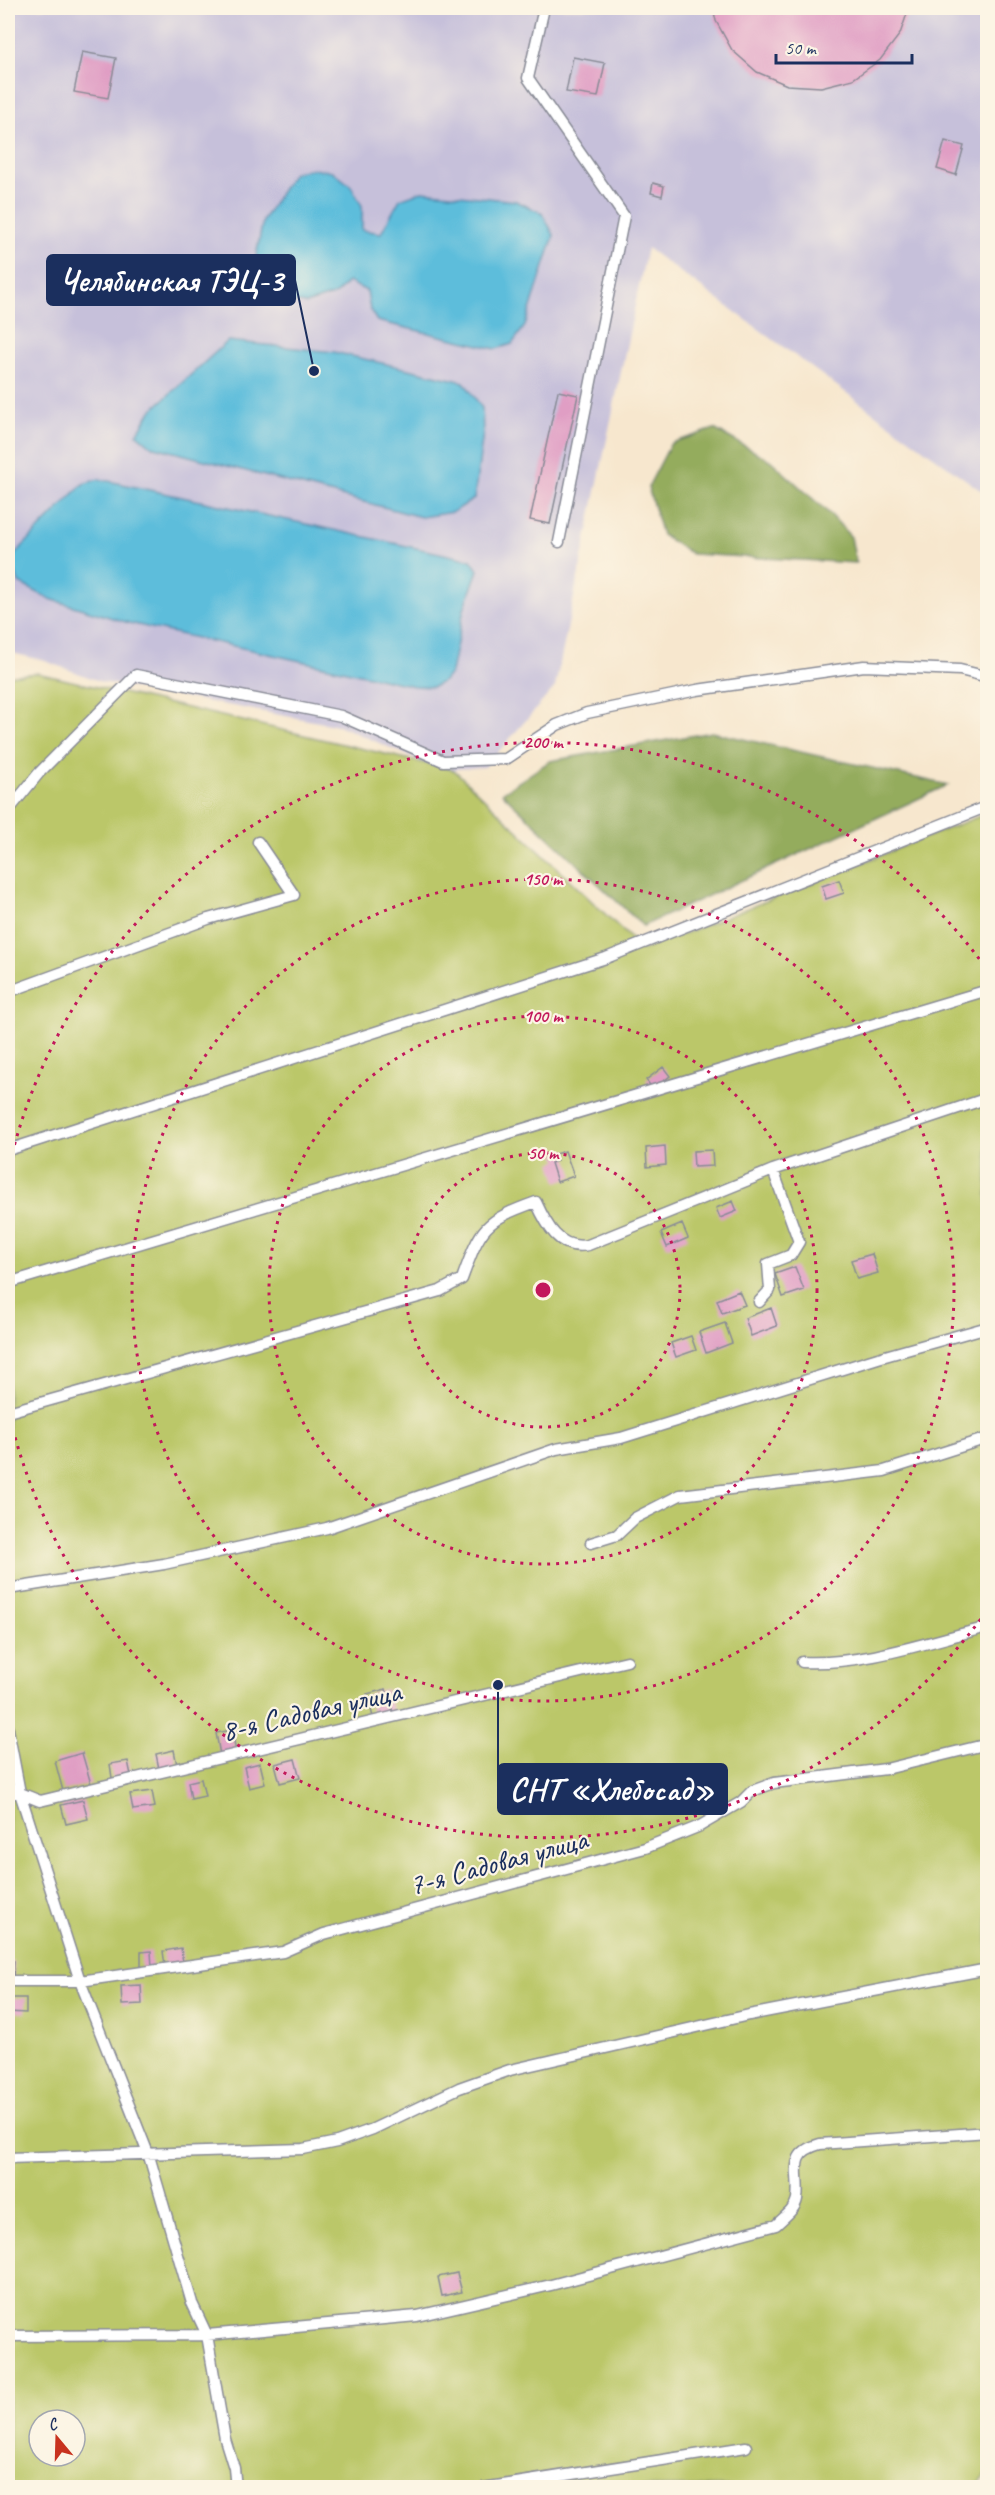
<svg xmlns="http://www.w3.org/2000/svg" width="995" height="2495" font-family="Caveat,sans-serif">
<style>
.industrial{fill:#c6c0da}
.green{fill:#bbc769;stroke:#6b7b64;stroke-width:1.5;fill-rule:evenodd}
.forest{fill:#94ac5d;stroke:#586e5e;stroke-width:1.5}
.water{fill:#5dbddb;stroke:#3c769c;stroke-width:1.5}
.building{fill:#e09ec4}
.lines{fill:none;stroke-linecap:round;stroke-linejoin:round}
.service-casing{stroke:#898b96;stroke-width:13}
.service{stroke:#fff;stroke-width:10}
.ring{fill:none;stroke:#c2185b;stroke-width:3;stroke-dasharray:3 6}
.labels{text-anchor:middle;dominant-baseline:central;stroke-width:4.5;stroke-linejoin:round;paint-order:stroke}
.street-label{font-size:30px;fill:#1b2f5e;stroke:#fcf5e5}
.centre{fill:#c2185b;stroke:#fcf5e5;stroke-width:3}
.ring-label{font-size:18px;text-anchor:middle;font-weight:bold;fill:#c2185b;stroke:#fcf5e5;stroke-width:4.5;stroke-linejoin:round;paint-order:stroke}
.leader{fill:none;stroke:#1b2f5e;stroke-width:2}
.callout-dot{fill:#1b2f5e;stroke:#fcf5e5;stroke-width:2}
.callout{fill:#1b2f5e;stroke:#1b2f5e;stroke-width:2}
.callout-label{font-size:32px;text-anchor:middle;font-weight:bold;fill:#fff}
</style>
<rect width="100%" height="100%" fill="#fcf5e5"/>
<filter id="ink" filterUnits="userSpaceOnUse"><feTurbulence type="fractalNoise" baseFrequency=".0167" numOctaves="2"/><feDisplacementMap in="SourceGraphic" scale="12" xChannelSelector="R" yChannelSelector="G"/><feConvolveMatrix kernelMatrix="1 2 1 2 8 2 1 2 1" color-interpolation-filters="sRGB"/></filter>
<filter id="wash" filterUnits="userSpaceOnUse"><feTurbulence type="fractalNoise" baseFrequency=".008" numOctaves="4" result="noise"/><feDisplacementMap in="SourceGraphic" scale="24" xChannelSelector="R" yChannelSelector="G"/><feGaussianBlur stdDeviation="1.35" result="paint"/><feColorMatrix in="noise" values="0 0 0 0 0 0 0 0 0 0 0 0 0 0 0 0 0 1.4 0 .05"/><feComposite in="paint" operator="in"/></filter>
<g filter="url(#wash)">
<rect width="100%" height="100%" fill="#f7e7ce"/>
<path class="industrial" d="M8 8H987V495L647 248 555 687 485 767 442 770 340 726 102 682 45 661 8 652Z"/>
<path class="green" d="M37 673 454 770 643 950 987 813 988 2472 974 2487H8V676ZM39 2420H75V2456H39Z"/>
<path class="forest" d="M714 429 770 460 832 516 851 537 856 563 692 554 662 535 648 487 671 443Z
M712 732 948 785 643 926 502 793 550 761Z"/>
<path class="water" d="M311 169 332 171 351 186 362 206V230L381 233 400 199 422 191 516 201 542 213 554 235 525 326 512 344 496 349 377 321 370 310 367 291 348 282 336 294 306 304 283 300 263 289 254 267 263 220 293 173Z
M228 341 334 352 464 382 482 408 483 433 474 499 453 512 421 517 151 446 137 434 151 411Z
M99 479 471 560 478 570 464 609 451 672 444 681 433 687 414 686 129 623 50 599 19 583 13 566 15 554 83 484Z"/>
<g id="blocks">
<path class="building" d="M713 8H909L900 34 880 60 853 79 821 87 787 85 757 72 732 50 716 21Z
M82 52 116 58 108 98 74 92Z
M573 57 605 63 598 97 566 92Z
M945 141 964 146 956 175 937 169Z
M653 183 664 186 662 196 651 193Z
M558 391 578 395 550 524 530 520Z
M839 880 844 893 826 899 822 886Z
M663 1067 670 1076 653 1089 646 1080Z
M665 1146 666 1165 647 1167 646 1148Z
M712 1150 713 1166 694 1167 693 1151Z
M565 1151 574 1176 557 1182 551 1163 557 1161 555 1154Z
M733 1201 737 1211 720 1218 716 1208Z
M682 1224 688 1238 667 1247 661 1233Z
M872 1254 878 1273 857 1279 851 1260Z
M795 1267 804 1290 783 1297 775 1274Z
M739 1291 745 1305 722 1313 717 1300Z
M771 1308 777 1326 751 1336 745 1318Z
M725 1323 732 1343 706 1353 699 1332Z
M691 1336 696 1350 676 1357 671 1343Z
M386 1689 393 1712 373 1717 367 1694Z
M232 1730 236 1752 220 1755 216 1733Z
M174 1750 177 1765 159 1769 156 1754Z
M82 1753 91 1784 63 1791 55 1761Z
M295 1759 300 1778 280 1783 275 1764Z
M128 1761 131 1775 112 1778 110 1764Z
M260 1763 265 1784 249 1788 244 1767Z
M201 1779 205 1796 191 1799 188 1782Z
M152 1791 155 1807 133 1810 130 1794Z
M83 1800 88 1819 66 1824 61 1805Z
M181 1948 183 1963 165 1966 163 1951Z
M151 1951 152 1968 141 1969V1952Z
M8 1961H14L13 1978H8Z
M141 1985 142 2004 122 2005 121 1986Z
M8 1998H26V2013L8 2012Z
M457 2273 462 2292 442 2296 438 2277Z"/>
</g>
</g>
<g filter="url(#ink)">
<use href="#blocks" fill-opacity="0" stroke="#898b96" stroke-width="1.5"/>
<g class="lines">
<g class="service-casing">
<path id="service" d="M544 8 528 78 624 216 559 542
M8 811 39 773 136 675 341 716 443 761 506 759 557 725 587 713 697 690 864 666 960 670 988 677
M8 992 208 919 294 895 258 842
M8 1150 606 958 988 806
M8 1283 988 990
M759 1302 770 1290 768 1264 791 1255 799 1242 773 1170
M8 1412 440 1291 462 1279C481 1227 483 1221 536 1202 546 1224 559 1251 588 1245L773 1170 988 1098
M591 1543 617 1535 635 1518 680 1495 884 1471 988 1438
M8 1589 164 1564 327 1528 556 1449 621 1438 878 1358 988 1327
M802 1662C865 1665 927 1642 988 1627
M8 1729 20 1793 80 1981 149 2156 192 2303 207 2335 225 2439 234 2468 236 2488
M8 1793H20L40 1801 627 1661
M8 1981H80L283 1952 324 1934 645 1848 700 1826 741 1802 752 1791 774 1783 886 1769 988 1744
M8 2158 303 2149 337 2142 373 2129 459 2088 510 2070 749 2015 988 1969
M8 2336 207 2335 417 2316 551 2285 776 2225C784 2217 795 2210 797 2199 801 2173 785 2154 820 2144L988 2132
M483 2488 746 2447
M982 2488 988 2482"/>
</g>
<use href="#service" class="service"/>
</g>
</g>
<g class="ring">
<circle cx="543" cy="1290" r="137"/>
<circle cx="543" cy="1290" r="274"/>
<circle cx="543" cy="1290" r="411"/>
<path d="M986 1612A548 548 0 0 1 8 1409M8 1171A548 548 0 0 1 986 968"/>
</g>
<g class="labels">
<g class="street-label">
<text transform="translate(311 1711) rotate(-13)">8-я Садовая улица</text>
<text transform="translate(498 1862) rotate(-15)">7-я Садовая улица</text>
</g>
</g>
<circle cx="543" cy="1290" r="9" class="centre"/>
<g class="ring-label">
<text x="543" y="748">200 m</text>
<text x="543" y="885">150 m</text>
<text x="543" y="1022">100 m</text>
<text x="543" y="1159">50 m</text>
</g>
<path class="leader" d="M314 371L295 280M498 1685L498 1789"/>
<g class="callout-dot">
<circle cx="314" cy="371" r="6"/>
<circle cx="498" cy="1685" r="6"/>
</g>
<g class="callout">
<rect x="47" y="255" width="248" height="50" rx="6"/>
<rect x="498" y="1764" width="229" height="50" rx="6"/>
</g>
<g class="callout-label">
<text x="171" y="291">Челябинская ТЭЦ-3</text>
<text x="612" y="1800">СНТ «Хлебосад»</text>
</g>
<rect width="995" height="2495" fill="none" stroke="#fcf5e5" stroke-width="30"/>
<g transform="translate(57 2438) rotate(341)"><circle r="28" fill="#fcf5e5" stroke="#a2a6af" stroke-width="1.5"/>
<path d="M0-4.5L10 22L0 15L-10 22Z" fill="#c8321e"/>
<text y="-9" font-size="16" font-weight="bold" text-anchor="middle" fill="#1b2f5e">С</text>
</g>
<path d="M776 54v9h136v-9" fill="none" stroke="#1b2f5e" stroke-width="3"/>
<text x="785" y="54" font-size="18" fill="#1b2f5e" stroke="#fcf5e5" stroke-width="4.5" paint-order="stroke">50 m</text>
</svg>
